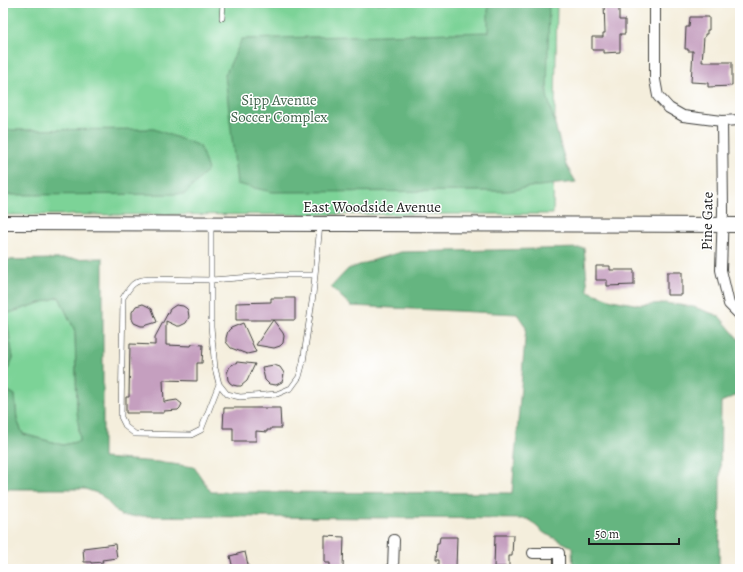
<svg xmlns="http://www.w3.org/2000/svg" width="743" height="572" font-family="Alegreya,serif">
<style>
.green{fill:#7cd397;stroke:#4c785a}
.forest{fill:#65b580;stroke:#40684e}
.building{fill:#c59fbf}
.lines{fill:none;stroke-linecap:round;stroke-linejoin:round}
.service-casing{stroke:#3c3c39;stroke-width:6}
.minor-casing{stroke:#3c3c39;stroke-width:12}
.secondary-casing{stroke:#3c3c39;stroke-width:16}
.service{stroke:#fff;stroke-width:5}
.minor{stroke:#fff;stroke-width:10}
.secondary{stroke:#fff;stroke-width:14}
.labels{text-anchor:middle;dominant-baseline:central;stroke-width:3;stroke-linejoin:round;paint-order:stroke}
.park-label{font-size:15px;fill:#42654d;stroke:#fff}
.street-label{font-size:15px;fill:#1c1c1c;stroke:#fff}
</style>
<rect width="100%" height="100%" fill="#fff"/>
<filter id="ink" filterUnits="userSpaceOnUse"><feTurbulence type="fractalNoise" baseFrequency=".025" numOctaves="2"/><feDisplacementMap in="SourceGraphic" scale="8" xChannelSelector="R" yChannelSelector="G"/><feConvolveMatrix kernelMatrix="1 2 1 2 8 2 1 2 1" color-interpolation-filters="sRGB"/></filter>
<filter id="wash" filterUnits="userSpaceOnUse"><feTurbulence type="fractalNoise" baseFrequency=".012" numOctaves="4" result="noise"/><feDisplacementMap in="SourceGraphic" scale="16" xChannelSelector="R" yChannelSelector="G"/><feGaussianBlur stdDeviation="0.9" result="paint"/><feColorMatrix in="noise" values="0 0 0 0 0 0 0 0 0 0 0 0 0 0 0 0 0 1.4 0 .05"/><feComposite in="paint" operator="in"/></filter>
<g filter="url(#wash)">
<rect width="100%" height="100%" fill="#f4eedc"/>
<path class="green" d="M3 3H557L553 214 3 215Z
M59 297 75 331 77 410 80 441 63 445 23 434 17 420 15 395 3 388V381L13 358 5 314Z"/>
<path class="forest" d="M488 3H549L547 95 566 165 576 182 530 187 509 191 272 192 237 184 225 75 242 39 488 32Z
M154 129 200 146 208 170 185 194 3 195V130Z
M584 248 588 291 612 300 640 305 665 303 694 307 719 316 740 341V394L721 402 719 569H573L572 547 544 533 528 519 121 516 100 494 85 489H3V388L15 395 17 420 23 434 63 445 80 441 77 410 75 331 59 297 6 314 13 358 3 381V260L103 258V458L158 462 194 467 211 492 512 493 526 327 517 314 351 306 331 287 348 269 380 258 401 252Z"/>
<g id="blocks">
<path class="building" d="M604 3H619V20H625V34H620V52L604 53V50H592V37H603V33H605Z
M690 17H709V30H707V34H705V37H704L702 62H732V86L708 87V83L691 82 693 51H688V49H685L686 27H689Z
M596 266H610V270H634V285L607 286V280H596Z
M667 272H682V295H667Z
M271 298H295V320H236V303L271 302Z
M143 304 149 307 152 309 157 322 144 326H141L134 323 132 319V312L136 306Z
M176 305 183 306 186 308 188 310 189 317 186 323 180 326H177L166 321V345L191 346 192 344 203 345 202 363H197V381L163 380 164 402 177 400 182 404 180 408 178 410 164 411V413H126V397H129L130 344 155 345V337L170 309Z
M273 320 283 333 284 336 283 343 280 346 274 348 256 345Z
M243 323 256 352 247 354 231 348 226 342V338L228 331 231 328Z
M237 362 255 364 247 381 241 386H237L233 385 230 383 228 380 227 373 230 366Z
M274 365 280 367 284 373 283 379 282 382 276 385 269 384 265 380 262 367Z
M224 408H280L281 428H271V430H267V432L256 431V441H233V428H223Z
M495 535H513L512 556H509V567H494Z
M325 536 344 537 343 568H330V563H325Z
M440 537H457L456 568 439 567V560H436L437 543H439Z
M115 544 117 558 102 560 103 562 91 563V562H84L83 548Z
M245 552 249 569H233L230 556Z"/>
</g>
</g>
<g filter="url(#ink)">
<use href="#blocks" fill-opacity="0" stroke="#3c3c39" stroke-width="1"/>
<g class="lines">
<g class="service-casing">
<path id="service" d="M222 18 223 3
M211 225V327L215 368 219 384 227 394 240 397 277 394 291 388 299 377 303 362 313 295 320 225
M219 384 201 430 191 435 135 434 126 427 121 417 123 298C131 285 134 280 149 279L211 280 279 275H315"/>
</g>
<g class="minor-casing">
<path id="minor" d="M655 3V80L658 96 669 108 683 116 722 121 740 120
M722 121 723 211 721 270 729 304 740 315
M533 553H559V569
M393 569 394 540"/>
</g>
<g class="secondary-casing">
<path id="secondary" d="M3 223 740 225"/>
</g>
<use href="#service" class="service"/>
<use href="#minor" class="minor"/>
<use href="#secondary" class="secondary"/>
</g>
</g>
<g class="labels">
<g class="park-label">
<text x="279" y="100">Sipp Avenue<tspan x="279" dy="17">Soccer Complex</tspan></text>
</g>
<g class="street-label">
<text x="372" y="207">East Woodside Avenue</text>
<text transform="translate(707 221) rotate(-89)">Pine Gate</text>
</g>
</g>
<rect width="743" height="572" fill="none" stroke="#fff" stroke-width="16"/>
<path d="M589 538v6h90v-6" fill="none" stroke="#1c1c1c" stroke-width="2"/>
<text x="595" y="538" font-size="12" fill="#1c1c1c" stroke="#ffffff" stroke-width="3" paint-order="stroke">50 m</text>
</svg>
